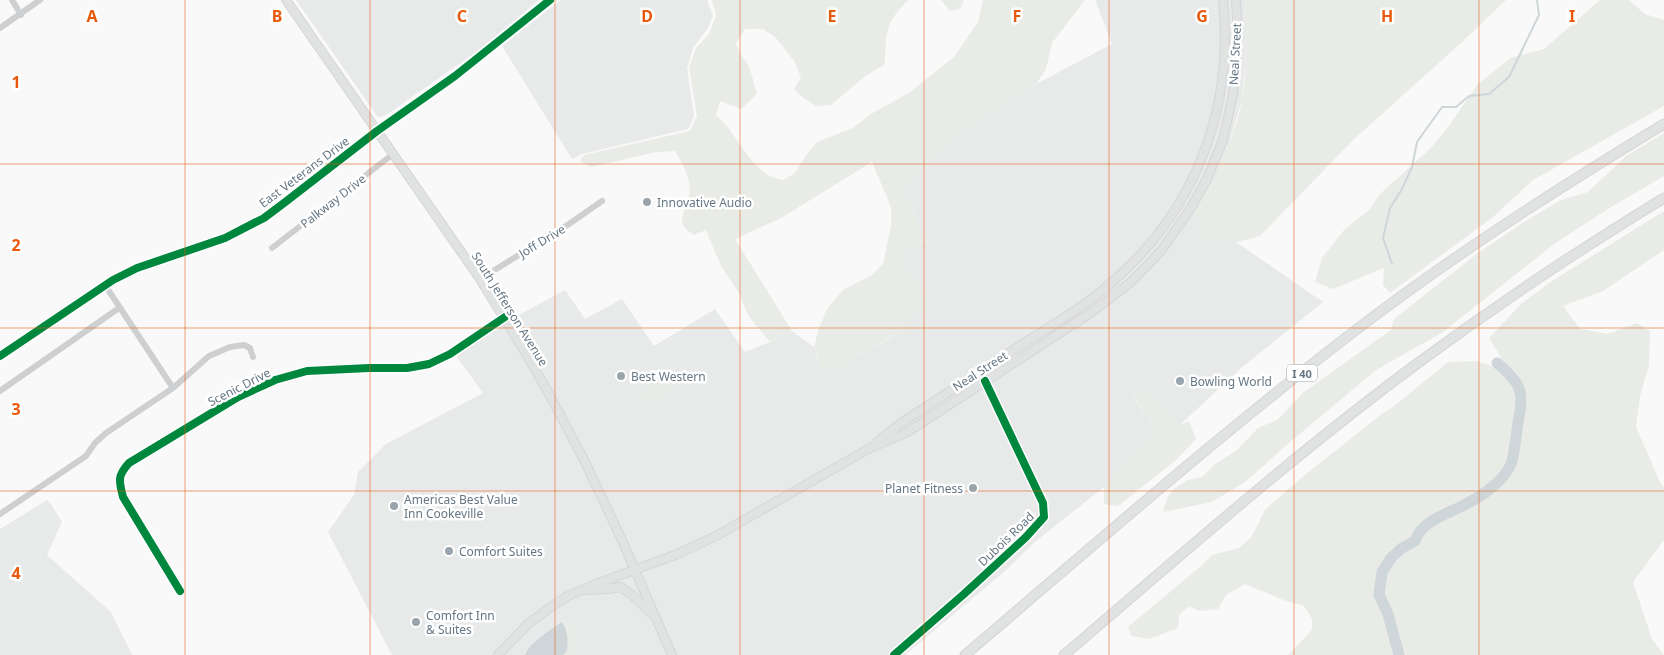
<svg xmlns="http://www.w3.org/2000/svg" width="1664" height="655" font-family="'Noto Sans',sans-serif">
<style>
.built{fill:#e8e9e9}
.green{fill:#e8ebe6}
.water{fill:#ced6d9}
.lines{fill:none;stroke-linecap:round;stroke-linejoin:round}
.stream{stroke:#ced6d9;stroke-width:2}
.river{stroke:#ced6d9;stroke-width:11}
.major-casing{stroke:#d5d6d7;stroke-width:10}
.highway-casing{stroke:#d5d6d6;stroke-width:11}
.minor{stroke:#cecfd0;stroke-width:6}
.major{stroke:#e1e2e2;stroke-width:8}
.highway{stroke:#e1e2e2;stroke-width:9}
.cycleway-casing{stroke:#fff;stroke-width:11}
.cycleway{stroke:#00873e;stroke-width:8}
.grid{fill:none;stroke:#e8590c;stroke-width:1;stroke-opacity:0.55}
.poi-dot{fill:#99a4ac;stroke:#fff;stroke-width:2}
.labels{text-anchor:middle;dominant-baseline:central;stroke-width:5;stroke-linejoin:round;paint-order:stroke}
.shield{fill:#fff;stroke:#939fa8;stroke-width:1}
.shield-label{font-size:11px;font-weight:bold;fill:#657683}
.street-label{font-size:12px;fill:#657683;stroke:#fff}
.poi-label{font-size:12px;fill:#657683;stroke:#fff;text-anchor:start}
.grid-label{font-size:16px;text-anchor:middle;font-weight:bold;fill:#e8590c;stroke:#fff;stroke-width:5;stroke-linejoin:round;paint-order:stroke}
</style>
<rect width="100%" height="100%" fill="#f9f9f9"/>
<path class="built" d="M296 0H539L479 50 389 113 381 117 377 116Z
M561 0H707L713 16 708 28 693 48 687 68 694 116 688 129 582 154 572 159 502 46Z
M1095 0H1244L1246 54 1242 99 1229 144 1214 179 1194 213 1323 302 1240 369 1180 425 1167 415 1157 401 1132 386V395L1159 433 1104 487 1036 541 1005 571 905 655H392L328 532 354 495 358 472 386 444 483 393 456 356 495 328 565 290 585 319 622 299 654 346 715 309 745 352 770 342 792 331 814 347 818 361 830 372 895 335 902 338 910 274 901 257 908 249 928 243 917 225 913 207 902 189 951 137 1036 84 1112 44Z
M47 500 51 504 62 522 47 555 111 612 132 655H0V529Z"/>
<path class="green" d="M712 0H909C885 21 886 34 885 64L864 77 831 105 816 106 802 97 794 89 801 78 795 62 776 38 763 29H745L736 43 741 55 749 66 757 94 741 109 720 101 716 115C735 131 744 157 765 173 770 177 777 178 783 180L794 174 807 154 817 142 853 128 871 114 909 93 954 57 978 22 983 0H1085L1052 43 1046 69 1036 84 951 137 902 189 913 207 917 225 928 244 908 249 901 258 929 305 905 321 910 331 902 338 894 335 830 372 822 370 814 347 819 328 827 309 843 290 872 275 883 264 891 226V207L872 162 781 218 735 239 792 331 770 342 748 315 739 293 721 266 706 230 694 235C674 223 684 215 689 199 690 194 690 188 689 183 688 172 680 160 675 151L656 152 591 167 580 161 584 155 690 131 697 116 689 67 696 48 709 34 716 15Z
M941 0H964L960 9 950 11Z
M1244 0H1506L1461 43 1354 139 1260 236 1234 243H1201L1200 220 1194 213C1215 177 1234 141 1242 100 1248 67 1245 33 1244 0Z
M1600 0H1629L1645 14 1664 20V106L1533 180 1493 217 1390 293 1383 285 1384 268 1333 289 1315 282 1322 258 1344 230 1369 210 1380 194 1431 148 1451 123 1477 85 1510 58 1544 49Z
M1664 133V176L1611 207 1554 244 1443 332 1376 370 1283 448 1245 482 1212 502 1163 512 1167 498 1175 488 1187 480 1202 477 1215 464 1237 450 1258 428 1277 420 1304 392 1391 330 1394 319 1478 253 1524 222 1561 200 1588 192 1626 156Z
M1664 211V250L1603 291 1563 306 1580 329 1608 334 1637 323 1650 331 1649 365 1640 396 1636 427 1661 484 1664 487V540L1633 582 1652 639 1664 655H1288L1312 630V619L1304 606 1286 601 1245 584 1226 595 1218 609 1199 611 1189 606 1179 615 1178 628 1149 639 1131 636 1128 627 1201 566 1212 555 1239 548 1251 538 1265 510 1301 478 1379 416 1393 407 1448 362 1477 361 1496 368 1501 357 1489 338 1521 304 1552 281Z
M666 379 672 389 648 404 641 393Z
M1132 385 1157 401 1167 415 1180 425 1189 421 1196 439 1176 460 1118 506 1104 504V487L1159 433 1132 394Z
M567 618C573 629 578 642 575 655H563L567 651 566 629 562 622Z"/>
<path class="water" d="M562 622C568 631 568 641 567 651L563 655H525C529 643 552 629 562 622Z"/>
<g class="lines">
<path class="stream" d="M1392 264 1383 238 1390 208 1402 189 1412 167 1417 142 1442 107H1456L1469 96 1489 94 1509 77 1539 15 1537 0"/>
<path class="river" d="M1399 655 1388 614 1379 595 1382 572 1391 558 1402 548 1415 541C1422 520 1448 514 1466 504 1482 496 1504 481 1511 464 1515 453 1516 435 1518 422 1525 392 1521 383 1497 363"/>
<g class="major-casing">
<path id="major" d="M286 0 480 279 522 347 548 392 584 460 621 538 672 655
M877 442 901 423C942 396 983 370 1024 343 1054 324 1085 306 1111 283 1195 211 1234 110 1223 0
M587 590 607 589 621 587 632 595 654 616
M498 655 528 624 555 604 568 596 596 584 675 555 716 536 870 448 906 433 1092 312 1130 283 1161 251 1191 208 1207 179 1223 140 1233 95 1236 65 1238 32 1236 0"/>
</g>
<g class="highway-casing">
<path id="highway" d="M965 655C1093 546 1219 435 1352 333 1452 256 1557 189 1664 124
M1064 655C1180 556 1295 454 1418 363 1498 304 1580 249 1664 198"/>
</g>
<path class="minor" d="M12 0 21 15
M0 28 40 0
M272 248 393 154
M480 279 569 224 602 201
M105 285 173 388
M0 356 113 280 137 268 225 238 264 218 284 203 377 131 455 76 550 0
M0 391 119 308
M0 514 86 456 95 443 106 433 173 388 209 356 230 347 244 345 250 348 253 357
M180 591 123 497C119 481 117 476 129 463L238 397 275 380 307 371 369 368H407L429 364 450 354 505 317
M894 655 964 594 1026 537 1044 517 1043 503 985 381"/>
<use href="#major" class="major"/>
<use href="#highway" class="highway"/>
<g class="cycleway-casing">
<path id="cycleway" d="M0 356 113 280 137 268 225 238 264 218 284 203 377 131 455 76 550 0
M180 591 123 497C119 481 117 476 129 463L238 397 275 380 307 371 369 368H407L429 364 450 354 505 317
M894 655 964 594 1026 537 1044 517 1043 503 985 381"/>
</g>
<use href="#cycleway" class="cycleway"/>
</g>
<path class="grid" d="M185 0V655M370 0V655M555 0V655M740 0V655M924 0V655M1109 0V655M1294 0V655M1479 0V655M0 164H1664M0 328H1664M0 491H1664"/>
<g class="poi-dot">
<circle cx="647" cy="202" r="5"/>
<circle cx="621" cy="376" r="5"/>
<circle cx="1180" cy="381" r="5"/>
<circle cx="973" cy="488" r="5"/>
<circle cx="394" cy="506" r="5"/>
<circle cx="449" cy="551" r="5"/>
<circle cx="416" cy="622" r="5"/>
</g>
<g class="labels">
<rect class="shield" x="1287" y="364.5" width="30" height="17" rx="4"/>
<g class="shield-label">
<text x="1302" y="373">I 40</text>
</g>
<g class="street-label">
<text transform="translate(1235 54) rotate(-87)">Neal Street</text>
<text transform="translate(304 172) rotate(-37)">East Veterans Drive</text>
<text transform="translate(333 201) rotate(-38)">Palkway Drive</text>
<text transform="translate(542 241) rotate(-31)">Joff Drive</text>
<text transform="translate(510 309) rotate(58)">South Jefferson Avenue</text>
<text transform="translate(980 371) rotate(-33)">Neal Street</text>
<text transform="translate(239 387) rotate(-27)">Scenic Drive</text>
<text transform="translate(1006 539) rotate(-44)">Dubois Road</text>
</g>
<g class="poi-label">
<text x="657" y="202">Innovative Audio</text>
<text x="631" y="376">Best Western</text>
<text x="1190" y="381">Bowling World</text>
<text x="963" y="488" text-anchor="end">Planet Fitness</text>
<text x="404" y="499">Americas Best Value<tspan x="404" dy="14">Inn Cookeville</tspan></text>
<text x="459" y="551">Comfort Suites</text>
<text x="426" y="615">Comfort Inn<tspan x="426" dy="14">&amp; Suites</tspan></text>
</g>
</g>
<g class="grid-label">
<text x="92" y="22">A</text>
<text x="277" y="22">B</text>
<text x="462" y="22">C</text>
<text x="647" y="22">D</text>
<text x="832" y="22">E</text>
<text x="1017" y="22">F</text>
<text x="1202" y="22">G</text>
<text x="1387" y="22">H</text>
<text x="1572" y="22">I</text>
<text x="16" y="88">1</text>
<text x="16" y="251">2</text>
<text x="16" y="415">3</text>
<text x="16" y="579">4</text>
</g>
</svg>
